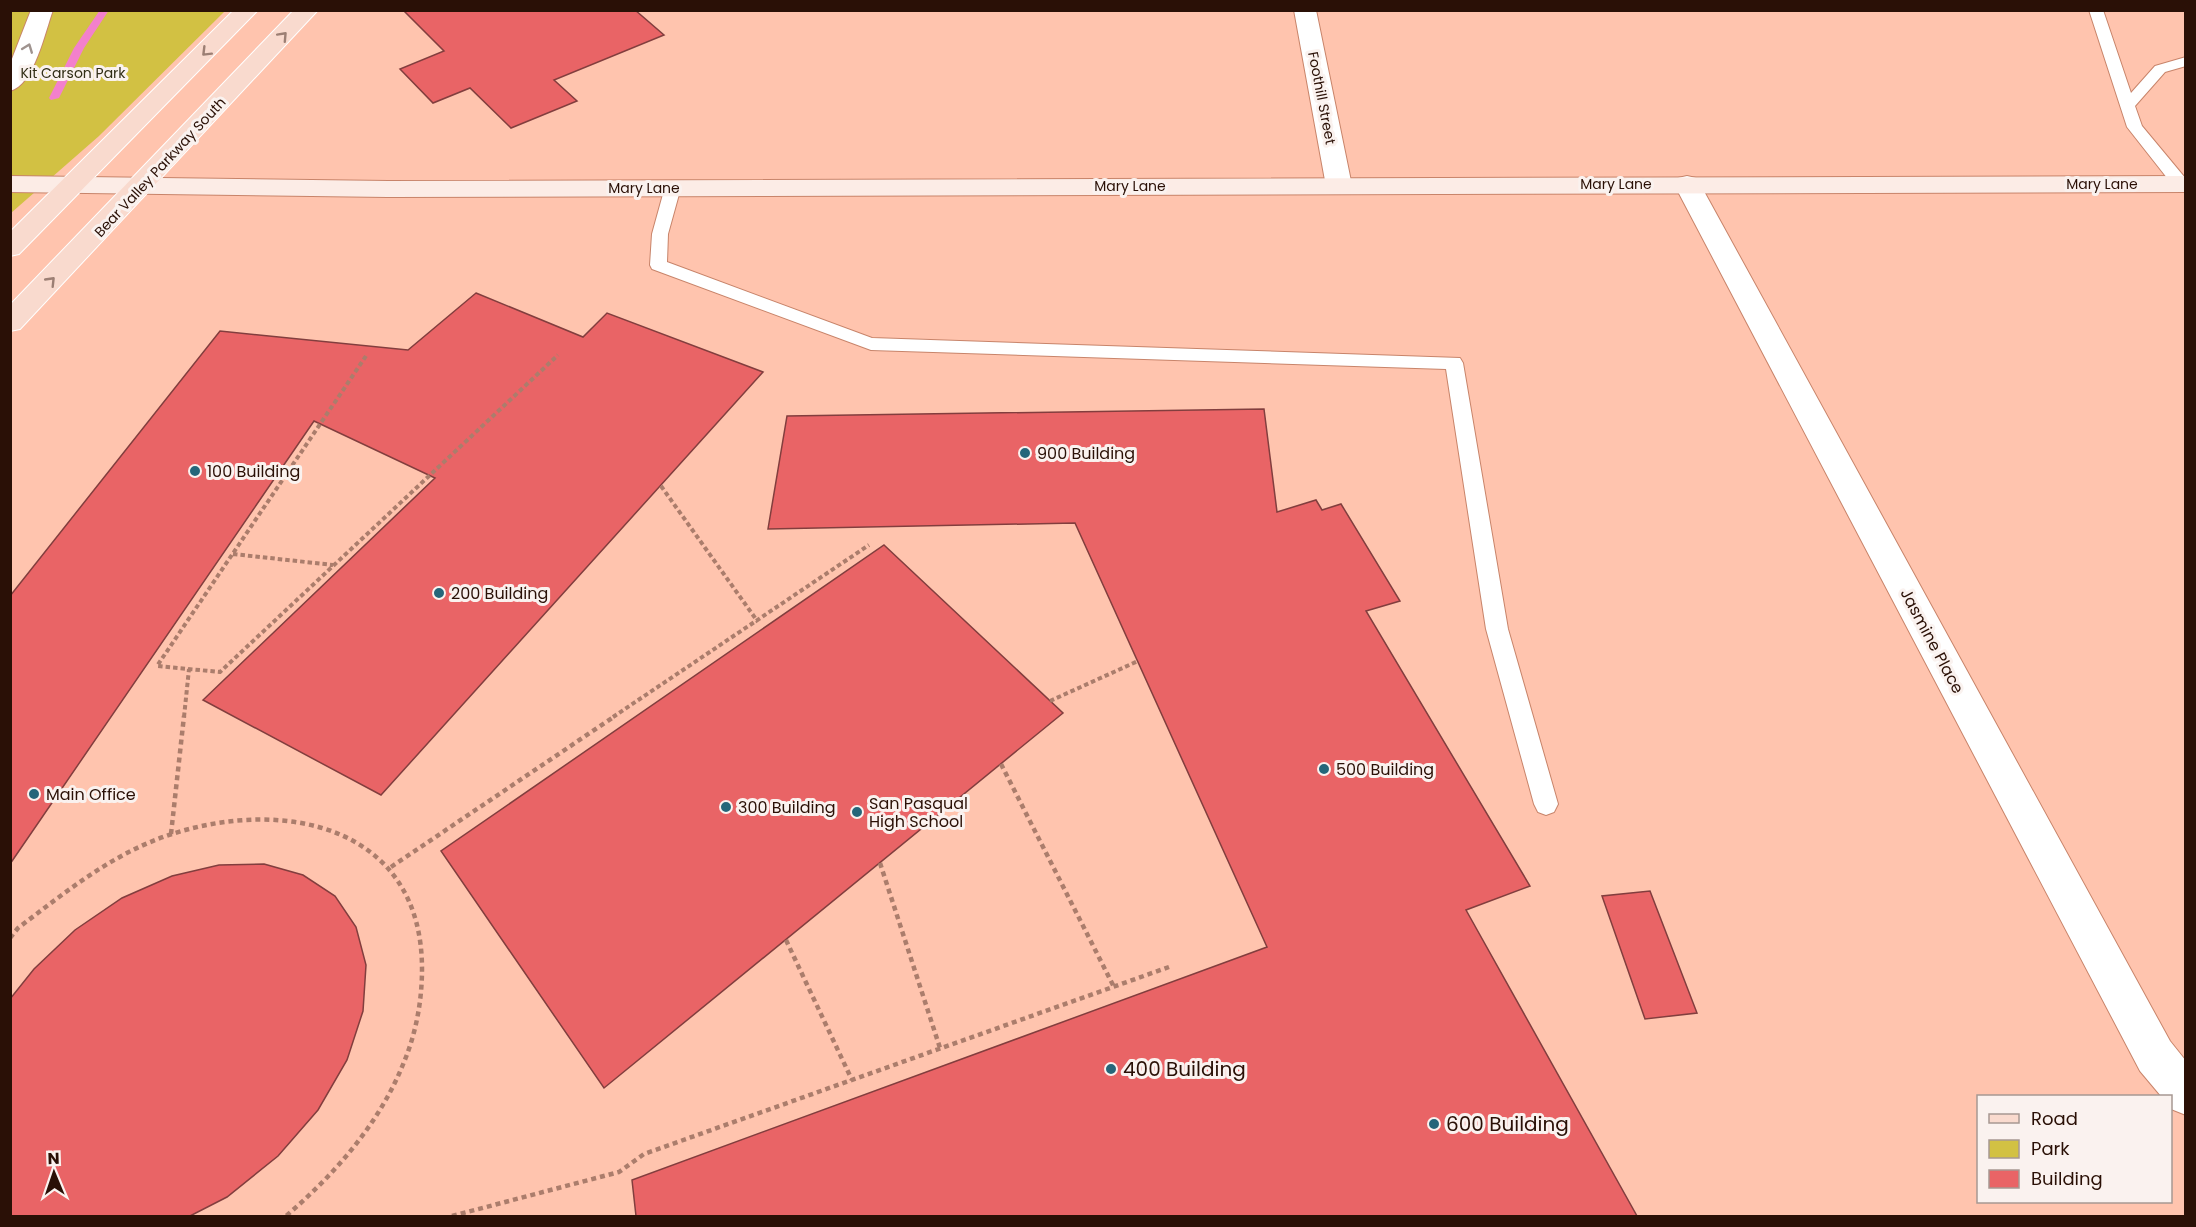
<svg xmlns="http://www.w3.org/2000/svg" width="2196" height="1227" font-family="Poppins,sans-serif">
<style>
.green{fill:#d2c143}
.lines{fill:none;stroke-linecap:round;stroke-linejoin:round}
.stream{fill:#f380cc;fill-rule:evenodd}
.building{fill:#e96466;stroke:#823e3e;stroke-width:1.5}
.lane-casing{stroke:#c8846a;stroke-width:2}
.street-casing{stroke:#c8846a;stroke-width:2}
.secondary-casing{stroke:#c8846a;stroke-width:2}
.primary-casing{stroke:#fff;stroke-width:2}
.path-far1{stroke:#ab7d6c;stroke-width:4;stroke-dasharray:4.5 3;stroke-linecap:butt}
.path{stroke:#ab7d6c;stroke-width:4.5;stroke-dasharray:5 4;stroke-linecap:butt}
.lane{fill:#fff;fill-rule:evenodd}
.street{fill:#fff;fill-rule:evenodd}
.secondary{fill:#fcece6;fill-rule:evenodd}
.primary{fill:#f9dace;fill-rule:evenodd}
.oneway{stroke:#9c7f74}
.oneway2{stroke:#9f938f}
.poi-dot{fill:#25667a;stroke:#faf2ef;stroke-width:2}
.labels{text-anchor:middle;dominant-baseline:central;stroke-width:6;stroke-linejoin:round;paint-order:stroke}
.far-park-label{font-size:14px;fill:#312e16;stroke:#faf2ef}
.far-street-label{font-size:14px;fill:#2a1006;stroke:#faf2ef}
.poi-label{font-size:16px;fill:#2a1006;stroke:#faf2ef;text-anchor:start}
.street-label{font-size:16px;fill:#2a1006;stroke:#faf2ef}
.near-poi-label{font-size:20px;fill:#2a1006;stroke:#faf2ef;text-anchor:start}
</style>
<rect width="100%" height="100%" fill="#ffc4ae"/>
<path class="green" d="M11 11H225L99 136 11 213Z"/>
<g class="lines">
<path class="stream" d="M100 10H109L84 48 59 98 51 100 49 98 74 48Z"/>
</g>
<path class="building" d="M403 10H635L664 35 554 80 577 101 511 128 470 88 433 103 400 69 444 51Z
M476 293 583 337 607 313 763 372 381 795 203 700 435 478 314 421 10 864V596L220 331 408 350Z
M1264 409 1277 512 1316 500 1322 510 1341 504 1400 601 1366 611 1530 886 1466 910 1637 1216H636L632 1180 1267 947 1075 523 768 529 787 416Z
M884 545 1063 713 604 1088 441 851Z
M264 864 303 875 335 896 356 927 366 965 363 1011 347 1060 318 1110 278 1156 227 1197 190 1216H10V999L34 969 75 930 122 898 172 876 219 865Z
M1650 891 1697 1013 1645 1019 1602 896Z"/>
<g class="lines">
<g class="lane-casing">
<path id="lane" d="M2089 10H2103L2131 93 2155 66 2186 57V66L2165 72 2135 106 2142 126 2186 179V188H2175L2127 127Z
M673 182 681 187 668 234 667 262 872 338 1460 358 1463 363 1508 629 1558 804 1554 812 1546 815 1538 812 1534 804 1486 629 1446 369 871 350 652 269 650 265 652 234 665 187Z"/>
</g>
<g class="street-casing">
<path id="street" d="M31 10H53C45 32 34 85 10 91V64Z
M1294 10H1316L1352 186 1348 192 1339 194 1330 192 1326 186Z
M1687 176 1696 178 1700 184 2170 1041 2186 1061V1115L2171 1109 2170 1096H2161L2140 1071 1674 184 1678 178Z"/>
</g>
<g class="secondary-casing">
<path id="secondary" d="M10 176 388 181 2186 176V192L388 197 10 192Z"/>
</g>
<g class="primary-casing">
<path id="primary" d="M234 10H258L19 254 10 256V232Z
M294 10H318L20 329 10 331V305Z"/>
</g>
<path class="path-far1" d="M366 356 157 666 220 672 558 355
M661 486 758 622
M233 554 333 565
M1050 701 1138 661
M184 717 189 669
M613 717 869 545"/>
<path class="path" d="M1001 764 1114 987
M171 834 184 716
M880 863 940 1048
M391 867 615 716
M10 938 18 928C67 891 113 853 172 834 286 797 422 827 422 969 422 1001 416 1033 404 1062 380 1123 335 1174 286 1216
M786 940 852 1080
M452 1216 619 1172 644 1154 1169 967"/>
<use href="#lane" class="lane"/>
<use href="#street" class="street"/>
<use href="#secondary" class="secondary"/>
<use href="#primary" class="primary"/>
</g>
<defs><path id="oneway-chevron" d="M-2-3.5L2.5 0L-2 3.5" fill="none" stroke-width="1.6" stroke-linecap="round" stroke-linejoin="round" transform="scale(1.5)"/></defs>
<g class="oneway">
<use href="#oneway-chevron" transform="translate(283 36) rotate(-47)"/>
<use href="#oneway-chevron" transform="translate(206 52) rotate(135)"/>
<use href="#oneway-chevron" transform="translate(51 281) rotate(-46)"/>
</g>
<use class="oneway2" href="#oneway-chevron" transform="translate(28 48) rotate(-69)"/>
<g class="poi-dot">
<circle cx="1025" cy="453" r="6"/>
<circle cx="195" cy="471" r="6"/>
<circle cx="439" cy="593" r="6"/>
<circle cx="1324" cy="769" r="6"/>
<circle cx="34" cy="794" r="6"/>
<circle cx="726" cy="807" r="6"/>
<circle cx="857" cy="812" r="6"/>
<circle cx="1111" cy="1069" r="6"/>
<circle cx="1434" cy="1124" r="6"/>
</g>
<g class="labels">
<g class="far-park-label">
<text x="73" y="73">Kit Carson Park</text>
</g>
<g class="far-street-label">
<text transform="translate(1322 98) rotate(79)">Foothill Street</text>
<text transform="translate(160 167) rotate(-47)">Bear Valley Parkway South</text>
<text x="1616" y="184">Mary Lane</text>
<text x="2102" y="184">Mary Lane</text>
<text x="1130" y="186">Mary Lane</text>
<text x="644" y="188">Mary Lane</text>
</g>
<g class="poi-label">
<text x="1037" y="453">900 Building</text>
<text x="207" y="471">100 Building</text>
<text x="451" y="593">200 Building</text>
<text x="1336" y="769">500 Building</text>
<text x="46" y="794">Main Office</text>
<text x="869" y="803">San Pasqual<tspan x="869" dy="18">High School</tspan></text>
<text x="738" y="807">300 Building</text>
</g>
<g class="street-label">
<text transform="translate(1932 641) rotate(62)">Jasmine Place</text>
</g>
<g class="near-poi-label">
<text x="1123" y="1069">400 Building</text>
<text x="1446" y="1124">600 Building</text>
</g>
</g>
<rect width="2196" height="1227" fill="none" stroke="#2a1006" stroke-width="24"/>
<rect x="1977" y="1095" width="195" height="108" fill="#faf2ef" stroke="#a79892" stroke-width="1.5"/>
<rect x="1989" y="1114" width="30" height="9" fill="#f9dace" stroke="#a79892" stroke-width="1.5"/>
<text x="2031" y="1125" font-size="18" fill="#2a1006">Road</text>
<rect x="1989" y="1140" width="30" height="18" fill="#d2c143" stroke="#a79892" stroke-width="1.5"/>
<text x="2031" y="1155" font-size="18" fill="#2a1006">Park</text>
<rect x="1989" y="1170" width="30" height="18" fill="#e96466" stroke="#a79892" stroke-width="1.5"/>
<text x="2031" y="1185" font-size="18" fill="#2a1006">Building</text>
<g transform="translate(54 1173) rotate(358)" stroke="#faf2ef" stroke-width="4.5" paint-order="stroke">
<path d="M0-4.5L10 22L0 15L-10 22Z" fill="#2a1006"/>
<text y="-9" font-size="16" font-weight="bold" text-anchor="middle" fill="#2a1006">N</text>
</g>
</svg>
